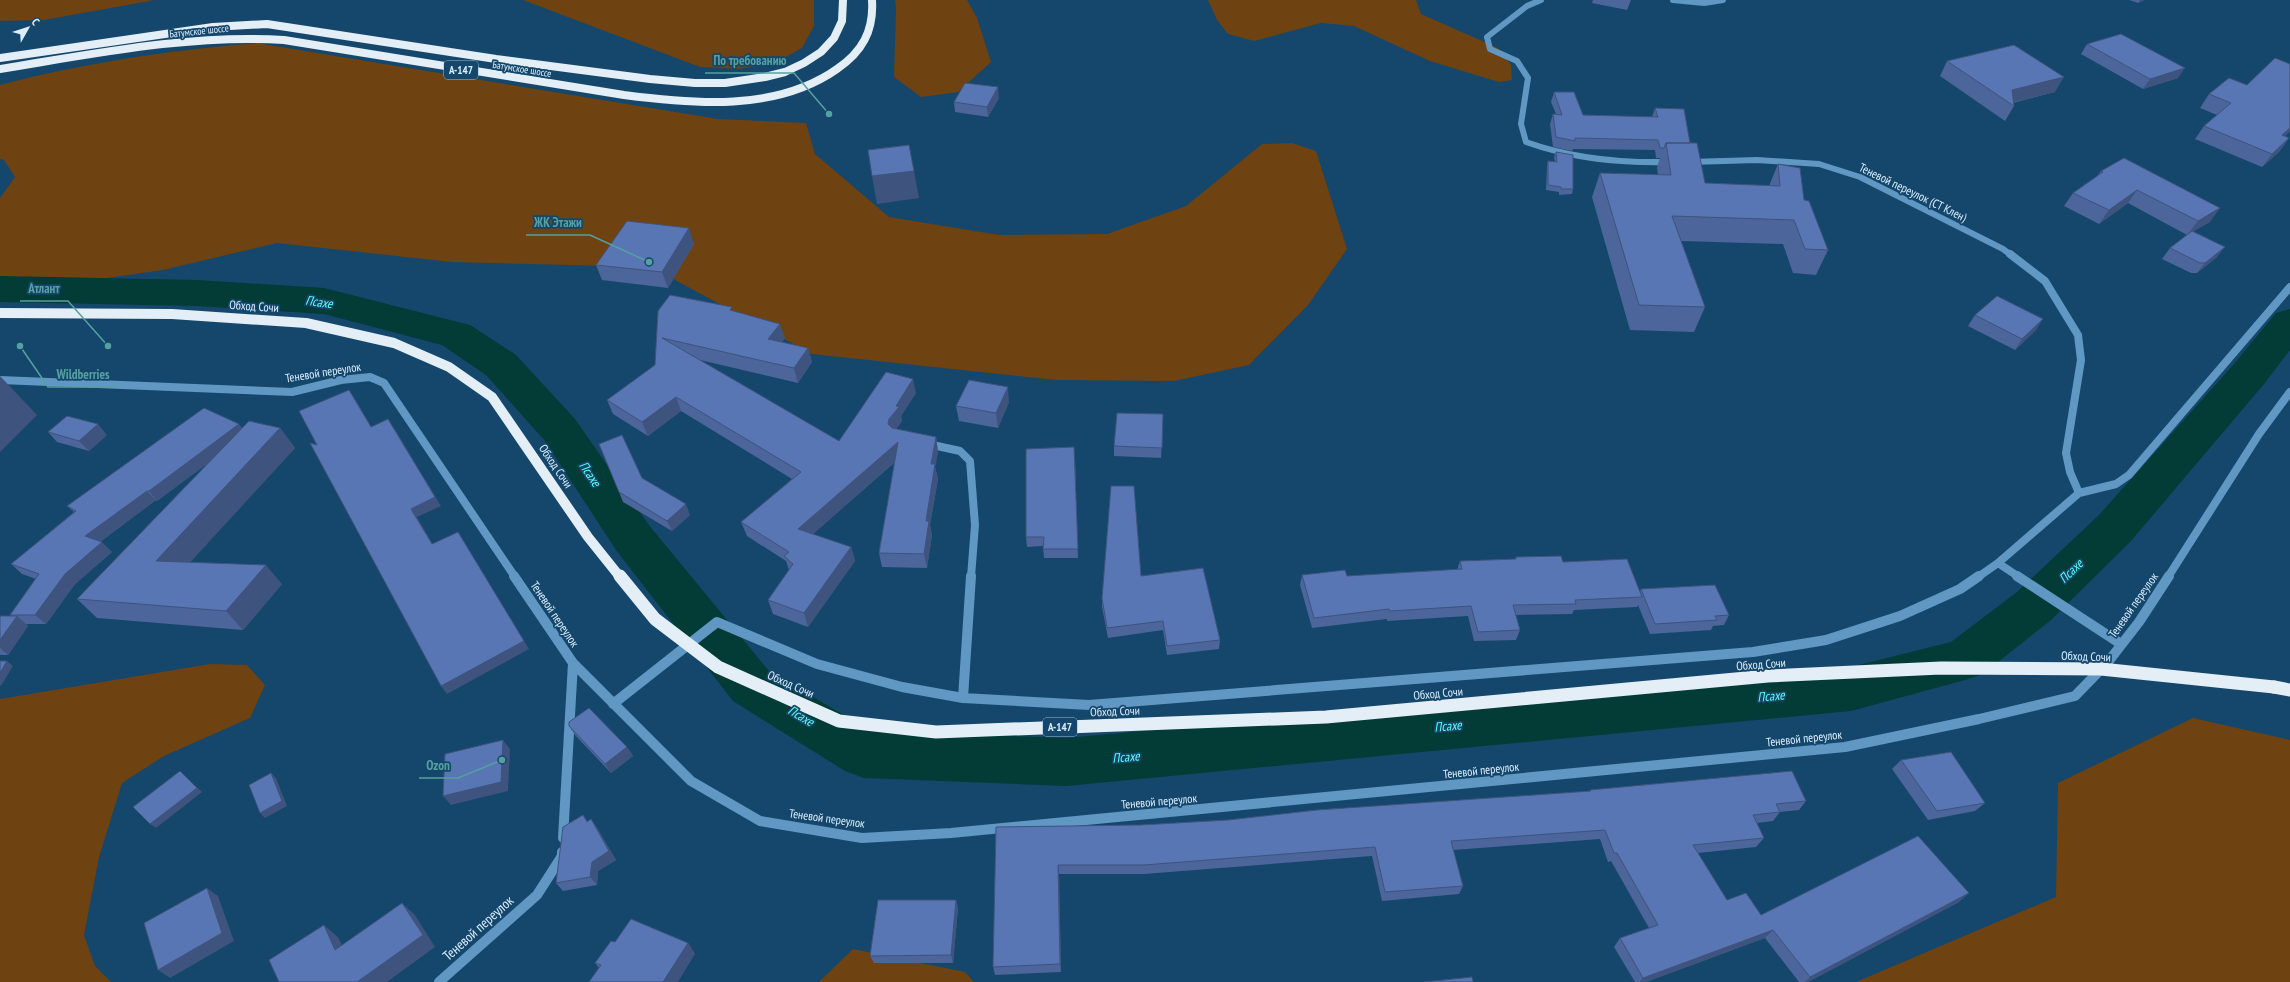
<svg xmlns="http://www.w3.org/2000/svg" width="2290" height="982" font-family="'PT Sans Narrow',sans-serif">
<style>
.green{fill:#6e4211}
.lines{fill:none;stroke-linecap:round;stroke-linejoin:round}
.river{fill:#033b36;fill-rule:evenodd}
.minor-far2{stroke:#6097c3;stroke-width:6}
.minor-far1{stroke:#6097c3;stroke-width:8}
.minor{stroke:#6097c3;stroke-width:10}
.trunk-far1{stroke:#e3eef6;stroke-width:8}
.trunk{stroke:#e3eef6;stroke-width:13}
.trunk-bridge-far1{stroke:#e3eef6;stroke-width:10}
.trunk-bridge{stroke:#e3eef6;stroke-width:13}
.wall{fill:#4c659a}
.shaded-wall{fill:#3e537d}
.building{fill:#5876b3;stroke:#3e537d}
.labels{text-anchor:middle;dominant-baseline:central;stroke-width:3.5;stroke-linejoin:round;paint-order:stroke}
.far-street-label{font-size:10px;fill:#dbeefe;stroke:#14476b}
.shield{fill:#14476b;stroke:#9fbcd2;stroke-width:1}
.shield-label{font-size:11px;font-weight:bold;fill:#dbeefe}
.street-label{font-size:12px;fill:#dbeefe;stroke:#14476b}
.water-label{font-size:13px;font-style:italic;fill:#60fce9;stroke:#14476b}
.near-street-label{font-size:14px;fill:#dbeefe;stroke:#14476b}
.leader{fill:none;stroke:#56a0a0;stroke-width:1.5}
.callout-dot{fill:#56a0a0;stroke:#14476b;stroke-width:1.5}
.callout-label{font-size:13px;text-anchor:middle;font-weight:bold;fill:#56a0a0;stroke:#14476b;stroke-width:3.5;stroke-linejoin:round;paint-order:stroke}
</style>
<rect width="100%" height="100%" fill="#14476b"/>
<path class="green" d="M0 0H155L44 20 0 21Z
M523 0H814V26L802 48 777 62 739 69 700 67Z
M895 0H967L977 18 991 62 958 92 921 97 894 77 896 8Z
M1208 0H1416L1421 14 1498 48 1511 65 1512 80 1499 82 1430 61 1354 26 1321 23 1254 41 1228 34 1217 20Z
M257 43 718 119 806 123 815 154 889 217 999 235 1107 234 1186 206 1262 144 1292 143 1316 151 1347 249 1308 305 1249 365 1174 381 1056 380 812 354 651 267 452 262 277 243 163 270 29 289 0 284V198L15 177 4 160 0 159V85C84 63 171 50 257 43Z
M210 664 247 665 265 685 250 718 164 756 122 783 99 857 84 935 95 966 111 982H0V699Z
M2193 718 2290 740V982H1856L2056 897 2058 783Z
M853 949 965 972 974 982H819Z"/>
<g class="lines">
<path class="river" d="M0 276 197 280 324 288 470 325 516 355 575 419 648 524 769 671 871 731 1066 738 1851 667 1951 642 2017 592 2099 515 2234 364 2276 313 2290 309V350L2264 384 2131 541 2051 620 1983 674 1965 680 1851 711 1066 786 864 778 845 771 733 701 616 550 545 441 486 375 442 345 324 314 197 306 0 302Z"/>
<path class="minor-far2" d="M1541 0 1527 6 1487 37 1490 49 1517 61 1528 78 1521 124 1526 142C1573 159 1620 163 1669 162
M1673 0 1704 3 1723 0
M1690 162 1757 160 1819 164 1860 177 2003 249 2011 255"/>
<path class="minor-far1" d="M0 380 292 392 341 380 370 377 384 383 515 577
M928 444 960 451 970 461 975 525 971 577
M2079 493 2116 484 2129 475 2290 287
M1998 563 2019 577
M1978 577 1998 563 2079 493 2070 472 2066 453 2081 360 2078 335 2045 281 2010 254
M2168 577 2259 434 2290 392"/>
<path class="minor" d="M514 576 573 663 691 781 760 821 862 838 951 833 1845 747 1979 719 2075 696 2108 662 2139 622 2169 576
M2017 576 2121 644
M963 698 971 576
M613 704 717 622 817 664 902 687 963 698 1089 705 1753 652 1826 640 1900 616 1960 589 1979 576
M563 838 573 663
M439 982 537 895 562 856V852"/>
<path class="trunk-far1" d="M0 58 213 27 267 24 496 59 650 79 695 83H725L765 77 785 72 804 63 821 52 834 38 842 21 843 0
M0 69C93 54 190 34 284 40L624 95C693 104 776 112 837 69 862 52 874 31 872 0"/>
<path class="trunk" d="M2274 687 2290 690"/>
<path class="trunk-bridge-far1" d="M0 313 172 314 306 323 394 343 449 367 492 397 588 537 620 577"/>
<path class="trunk-bridge" d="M620 576 655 619 718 667 839 721 936 732 1326 717 1768 676 1941 668 2101 669 2274 687"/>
</g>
<path class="wall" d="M1593 0H1631L1627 10 1592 3Z
M2129 0H2144L2138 3Z
M2087 44 2178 78 2143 89 2081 54Z
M1947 61 2055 92 2013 103 2014 106 2005 121 1940 76Z
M2229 78 2285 136 2289 138 2279 152 2262 167 2195 139 2204 126 2217 115 2200 108 2209 94Z
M1554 92 1583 115 1652 117 1655 108 1690 143 1705 183 1769 186 1778 164 1804 200 1828 250 1816 275 1793 273 1783 244 1681 241 1705 307 1694 332 1630 330 1592 197 1600 173 1658 175 1657 167 1660 158H1656L1655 150 1573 149 1572 151 1553 147 1550 124 1553 114H1556L1551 102Z
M999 98 988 117 955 112 954 102Z
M1556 152 1573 189 1572 194 1559 195V192L1546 190 1547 166 1548 161 1555 162 1554 157Z
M2101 171 2210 222 2193 231 2217 257 2197 273H2191L2162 259 2170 248 2187 235 2128 203 2099 224 2064 206 2073 193 2097 176Z
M694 244 668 288 602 280 596 265Z
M658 311H734L785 338 782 342 808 348 812 362 798 383 700 360 839 441 916 393 901 416 902 421 896 429 936 437 938 452 935 467 938 479 930 525 932 535 927 568 882 567 879 553 895 462 813 534 851 547 855 561 808 627 773 614 768 600 789 570 786 561 747 536 741 522 792 479 681 411 648 436 613 414 607 400 655 365Z
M1975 315 2036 330 2015 350 1968 326Z
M1009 402 998 428 959 421 956 406Z
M1163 425 1161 458 1114 456V446Z
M242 428H280L295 448 190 562 282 584 243 630 97 618 77 599 208 463 157 501 156 500 100 542 112 552 75 584 46 624H26L28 626 8 655H0V616H12L10 615 36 579 22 574 11 564 74 512 67 506Z
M48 432 107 435 89 451 57 442Z
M1075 457 1078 558H1044L1043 546 1027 547 1026 537Z
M642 478 690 515 672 531 623 502 619 492Z
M1516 557 1563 562 1640 591 1641 589 1729 615 1724 625 1713 626 1711 630 1650 634 1638 605 1637 607 1574 610 1572 614 1516 615 1520 630 1516 640 1474 641 1468 616 1387 621V619L1312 628 1300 585 1302 575 1347 576 1457 570 1460 561 1515 559Z
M1141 576 1220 640 1219 649 1167 655 1163 630 1108 638 1102 607V598Z
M569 726 627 747 633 756 611 773 575 735Z
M1901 760 1985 803 1975 811 1928 820 1892 769Z
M1590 790 1806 801 1799 810 1780 812 1773 821 1757 823 1764 838 1756 847 1698 853 1727 900 1761 915 1959 902 1808 982H1799L1765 938 1646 982H1635L1614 947 1620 938 1649 928 1611 861 1608 862 1600 839 1453 850 1463 886 1459 894 1382 901 1372 856 1144 874H1059L1061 972 995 975 993 967 996 827 1141 825 1228 820 1589 792Z
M583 815 588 822 591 819 597 828 616 860 598 871 597 885 563 891 556 883Z
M956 900 958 908 953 963H874L870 956Z
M615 942 688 943 695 954 599 968 595 963Z"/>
<path class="shaded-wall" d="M2140 0H2144L2138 3Z
M2185 68 2178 78 2143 89 2150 79Z
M2064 77 2055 92 2010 103 2012 90Z
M998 87 999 98 988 117 987 107Z
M2290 128V132L2271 149 2282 135Z
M2289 138 2279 152 2262 167 2272 154Z
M914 171 919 198 877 204 872 176Z
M2137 190 2128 203 2099 224 2109 210Z
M2220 208 2210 222 2187 235 2198 221Z
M689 228 694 244 668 288 662 272Z
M2225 247 2217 257 2197 273 2205 263Z
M2043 319 2036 330 2015 350 2022 339Z
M780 324 785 338 772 354 768 339Z
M808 348 812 362 798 383 794 368Z
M0 376 37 415 0 452Z
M913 379 916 393 901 416 902 421 892 434 888 424 889 419 896 406Z
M1008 387 1009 402 998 428 996 413Z
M349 390 355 399 377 436 371 427Z
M676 397 681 411 648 436 642 422Z
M98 424 107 435 89 451 79 441Z
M239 424 247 434 157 501 149 491Z
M280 428 295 448 174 580 156 561Z
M394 428 441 506 417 517 438 553 432 544 411 509Z
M936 437 938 452 935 467 938 479 930 525 932 535 927 568 924 554 926 521 931 464Z
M898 442 901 456 803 543 798 529Z
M147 491 156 500 94 546 85 536Z
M686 504 690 515 672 531 667 521Z
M458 532 529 649 447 694 441 686Z
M102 542 112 552 75 584 46 624 35 615 65 574Z
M851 547 855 561 808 627 804 613Z
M266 565 282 584 243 630 226 611Z
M17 616 28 626 8 655 0 648V640Z
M7 661 13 666 1 686 0 685V673Z
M503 740 510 749 508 791 451 805 443 796Z
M627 747 633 756 611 773 605 764Z
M180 771 202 792 156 828 150 824Z
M271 773 276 778 287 806 265 818 260 813Z
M591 819 597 828 616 860 598 871 597 885 590 877Z
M1058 865 1059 874 1061 972 1060 964Z
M207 888 218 896 234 941 170 978 158 970Z
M1969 893 1959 902 1808 982H1805L1810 977Z
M956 900 958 908 953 963 951 955Z
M402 903 415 915 435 947 387 982H357Z
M324 925 338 937 350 962 335 950Z
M1773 930 1765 938 1646 982H1639L1643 978Z
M688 943 695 954 678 982H663Z"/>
<path class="building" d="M2121 34 2185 68 2150 79 2087 44Z
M2014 45 2064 77 2012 90 2014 106 1947 61Z
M2275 58 2290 64V128L2282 135 2289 138 2272 154 2204 126 2231 103 2209 94 2229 78 2247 85Z
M965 83 998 87 987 107 954 102Z
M1554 92H1574L1583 115 1658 117 1655 108 1684 109 1690 143H1666L1664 148H1660L1658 140 1575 138V141L1556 137 1553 114 1562 115Z
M1666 143H1697L1705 183 1780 186 1778 164 1800 168 1804 200 1809 201 1828 250 1805 249 1794 220 1672 216 1705 307 1639 305 1600 173 1671 175Z
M909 145 914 171 872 176 868 150Z
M1556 152 1573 155V189H1561V187L1548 185V161L1557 162Z
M2124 158 2220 208 2198 221 2137 190 2109 210 2073 193 2103 172 2101 171Z
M627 221 689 228 662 272 596 265Z
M2192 231 2225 247 2205 263H2200L2170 248Z
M670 295 732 307 730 310 780 324 768 339 808 348 794 368 662 338 839 441 886 372 913 379 896 406 899 407 889 419 888 424 892 428 936 437 931 464H935L926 521H929L924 554 879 553 898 442 798 529 851 547 804 613 768 600 793 564 784 556 789 552 741 522 801 472 676 397 642 422 607 400 655 365 658 311Z
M1997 296 2043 319 2022 339 1975 315Z
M969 380 1008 387 996 413 956 406Z
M349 390 371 427 388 419 435 497 411 509 432 544 458 532 524 641 441 686 310 443 317 445 299 411Z
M204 408 239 424 149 491H147L85 536 102 542 65 574 35 615H10L39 574 11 564 76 511 67 506Z
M1117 413 1163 414 1162 448 1114 446Z
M67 416 98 424 79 441 48 432Z
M249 421 280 428 156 561 266 565 226 611 77 599Z
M622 435 642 478 686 504 667 521 619 492 599 444Z
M1074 447 1078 549H1043L1044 537H1026V449Z
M1111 486H1134L1141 576 1203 568 1220 640 1167 646 1163 621 1107 628 1102 598Z
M1561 556 1563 562 1627 559 1642 597 1575 600 1576 604 1513 605 1520 630 1478 632 1471 606 1390 611 1389 609 1314 618 1302 575 1345 570 1347 576 1462 569 1460 561 1516 559V557Z
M1715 585 1729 615 1715 616 1717 620 1655 624 1641 589Z
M0 616H17L0 640Z
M0 661H7L0 673Z
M589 708 627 747 605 764 569 726V722Z
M503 740 501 782 443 796 445 754Z
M1951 752 1985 803 1937 811 1901 760Z
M180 771 197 788 150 824 133 807Z
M1792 771 1806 801 1776 804 1780 812 1753 815 1764 838 1693 845 1727 900 1746 893 1761 915 1918 836 1969 893 1810 977 1773 930 1643 978 1620 938 1658 925 1617 853H1614L1605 830 1451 841 1463 886 1385 892 1375 847 1144 865H1058L1060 964 993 967 996 827 1141 825 1228 820 1317 810 1591 791 1590 790Z
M271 773 282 801 260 813 249 785Z
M583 815 587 822 591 819 609 851 592 862 590 877 556 883 563 827Z
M207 888 222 933 158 970 144 923Z
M878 900H956L951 955 870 956Z
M402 903 423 935 357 982H279L269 960 324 925 335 950Z
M631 919 688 943 663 982H589L601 965 595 963 611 941 615 942Z
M1472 977 1473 982H1424Z"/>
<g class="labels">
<g class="far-street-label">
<text transform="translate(199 31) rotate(-6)">Батумское шоссе</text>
<text transform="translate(522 69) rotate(9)">Батумское шоссе</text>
</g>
<g class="shield">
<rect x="444" y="61" width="34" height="18" rx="3"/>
<rect x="1043" y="718" width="34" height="18" rx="3"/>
</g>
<g class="shield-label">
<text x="461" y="70">А-147</text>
<text x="1060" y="727">А-147</text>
</g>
<g class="street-label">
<text transform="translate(1913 192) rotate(26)">Теневой переулок (СТ Клен)</text>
<text transform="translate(254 306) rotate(4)">Обход Сочи</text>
<text transform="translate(323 372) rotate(-9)">Теневой переулок</text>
<text transform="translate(556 466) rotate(56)">Обход Сочи</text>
<text transform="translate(2133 605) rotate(-55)">Теневой переулок</text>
<text transform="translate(555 614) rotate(56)">Теневой переулок</text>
<text transform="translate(2086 656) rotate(2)">Обход Сочи</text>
<text transform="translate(1761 664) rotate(-4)">Обход Сочи</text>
<text transform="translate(791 684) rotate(24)">Обход Сочи</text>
<text transform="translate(1438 693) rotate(-5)">Обход Сочи</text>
<text transform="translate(1115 711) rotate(-2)">Обход Сочи</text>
<text transform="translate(1804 738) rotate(-6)">Теневой переулок</text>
<text transform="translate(1481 770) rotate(-6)">Теневой переулок</text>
<text transform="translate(1159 801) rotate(-5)">Теневой переулок</text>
<text transform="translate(827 818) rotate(8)">Теневой переулок</text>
</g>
<g class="water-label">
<text transform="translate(319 302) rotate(8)">Псахе</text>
<text transform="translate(590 474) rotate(56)">Псахе</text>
<text transform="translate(2071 571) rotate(-44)">Псахе</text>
<text transform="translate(1771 696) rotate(-5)">Псахе</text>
<text transform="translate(801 716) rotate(31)">Псахе</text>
<text transform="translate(1448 726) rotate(-5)">Псахе</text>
<text transform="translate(1126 757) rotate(-5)">Псахе</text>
</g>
<g class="near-street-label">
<text transform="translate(478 928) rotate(-42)">Теневой переулок</text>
</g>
</g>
<path class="leader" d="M829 114L794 73H705M649 262L590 235H526M108 346L68 301H20M20 346L48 387H117M502 760L458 778H419"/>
<g class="callout-dot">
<circle cx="829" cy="114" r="4"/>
<circle cx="649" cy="262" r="4"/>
<circle cx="108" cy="346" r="4"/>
<circle cx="20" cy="346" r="4"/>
<circle cx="502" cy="760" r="4"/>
</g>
<g class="callout-label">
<text x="750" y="65">По требованию</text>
<text x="558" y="227">ЖК Этажи</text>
<text x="44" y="293">Атлант</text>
<text x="83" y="379">Wildberries</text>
<text x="438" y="770">Ozon</text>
</g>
<g transform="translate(28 28) rotate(51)" stroke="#14476b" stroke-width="3" paint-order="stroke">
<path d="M0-3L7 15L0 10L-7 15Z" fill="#dbeefe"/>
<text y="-6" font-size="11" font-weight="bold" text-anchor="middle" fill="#dbeefe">С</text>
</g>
</svg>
